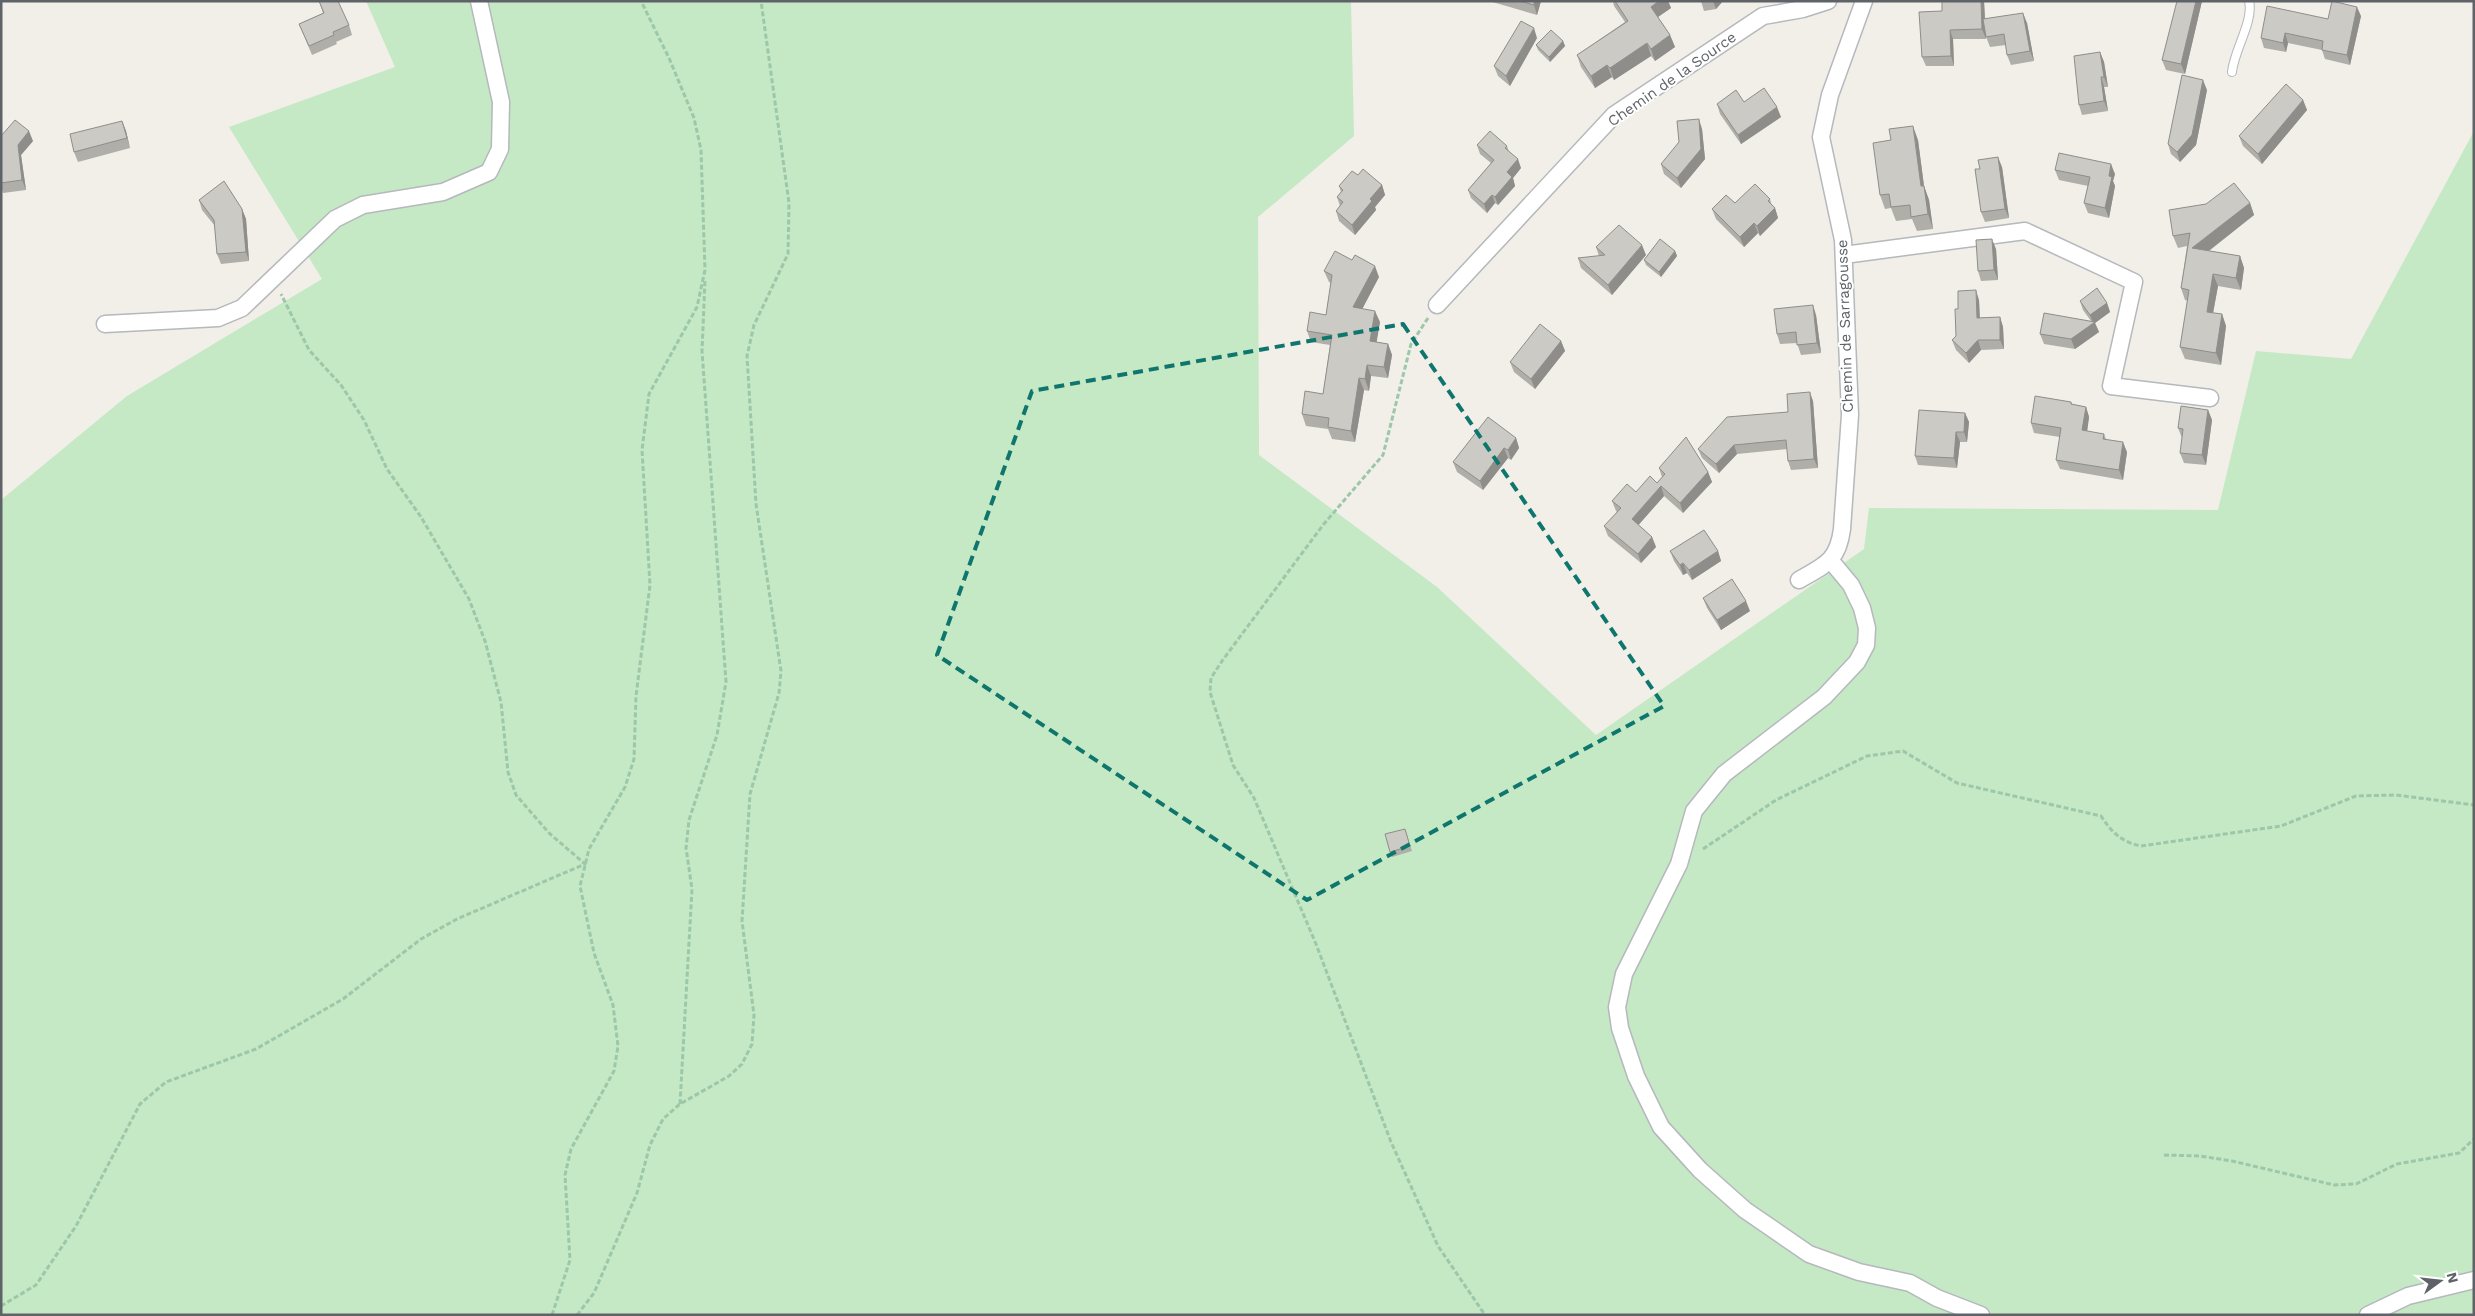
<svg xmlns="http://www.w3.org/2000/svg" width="2475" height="1316" font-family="'Work Sans',sans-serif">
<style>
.green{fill:#c5e8c5}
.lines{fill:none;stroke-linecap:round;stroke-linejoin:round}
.service-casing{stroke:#b5b8bc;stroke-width:10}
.minor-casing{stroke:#b5b8bc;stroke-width:19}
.path{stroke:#9cc7a9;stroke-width:3;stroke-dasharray:5 2.5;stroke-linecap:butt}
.service{stroke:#fff;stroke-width:8}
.minor{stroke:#fff;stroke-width:16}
.wall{fill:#afaea9}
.shaded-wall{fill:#8f8d8a}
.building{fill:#cccac5;stroke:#8f8d8a}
.marked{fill:none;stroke:#0f766e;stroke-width:4;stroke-dasharray:10 6;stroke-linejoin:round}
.labels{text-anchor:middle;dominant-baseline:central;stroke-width:4;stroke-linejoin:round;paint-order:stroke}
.street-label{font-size:15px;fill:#5f6368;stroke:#fff}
</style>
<rect width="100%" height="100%" fill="#f1efe8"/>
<path class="green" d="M366 1H1351L1354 136 1258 217 1259 455 1437 587 1596 735 1864 549 1869 508 2218 510 2256 351 2351 359 2474 131V1315H1V500L127 396 322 279 229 127 395 67Z"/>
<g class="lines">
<g class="service-casing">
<path id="service" d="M2232 72C2234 50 2254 21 2249 1"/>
</g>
<g class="minor-casing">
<path id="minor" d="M1844 255 2025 231 2134 282 2111 386 2210 398
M1437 305 1614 115 1763 16 1803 9 1828 1
M105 324 218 318 242 308 335 219 363 205 443 192 489 172 500 149 501 102 479 1
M1831 561 1851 585 1862 608 1867 628 1866 645 1857 662 1824 697 1724 774 1694 811 1679 864 1624 974 1617 1007 1620 1028 1636 1076 1661 1127 1700 1170 1745 1210 1809 1254 1859 1272 1910 1283 1937 1298 1981 1315
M1799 580C1825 565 1838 561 1842 529L1850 415 1843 240 1821 137 1830 95 1864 1
M2368 1315 2408 1296 2474 1280"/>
</g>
<path class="path" d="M1428 318 1411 344 1383 455 1323 525 1222 661 1211 678 1210 692 1233 765 1254 798 1316 944 1391 1142 1438 1246 1485 1315
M1703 849 1776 800 1867 756 1903 751 1957 783 2101 816C2112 833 2122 842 2141 846L2281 826 2356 796 2396 795 2474 805
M680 1104 692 889 686 848 689 820 717 735 726 682 702 351 705 280
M2164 1155 2200 1156 2232 1161 2334 1185 2356 1184 2397 1164 2459 1153 2474 1139
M1 1306 36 1285 76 1226 140 1104 166 1082 256 1049 343 999 421 939 457 919 585 864 549 833 516 795 508 772 501 702 485 641 469 599 421 517 387 469 364 420 341 385 309 350 281 294
M552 1315 570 1260 565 1175 571 1149 614 1071 618 1046 613 1005 594 953 580 886 589 849 625 787 634 759 636 696 650 585 642 450 649 394 697 307 705 270 701 150 694 118 669 58 641 1
M577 1315 594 1293 637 1193 650 1145 663 1119 680 1104 729 1076 742 1064 752 1044 754 1015 742 921 750 794 779 693 781 671 756 504 747 356 754 325 788 254 789 203 761 1"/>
<use href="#service" class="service"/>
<use href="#minor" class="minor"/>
</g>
<path class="wall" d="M319 1 349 25 352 35 336 42 337 44 312 55 299 24 323 13Z
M1489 1H1541L1537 15Z
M1613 1H1668L1671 8 1658 17 1670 35 1675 47 1655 61 1651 56 1614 80 1612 77 1595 88 1581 67 1577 55 1625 22 1614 6Z
M1701 1H1723L1716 9 1704 11Z
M1942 1H1984L1985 19 2027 23 2034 61 2011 65 2007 55 2006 45 1990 47 1985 34 1986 39H1953L1954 66H1926L1922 57 1942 11Z
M2202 1 2185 74 2166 70 2162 60Z
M2361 16 2350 65 2325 59 2322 50 2288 43 2286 52 2264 48 2261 38 2328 19Z
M1537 38 1510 86 1498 76 1494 66Z
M1563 41 1565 46 1550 62 1538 50 1536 45Z
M2100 52 2104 62 2108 87H2104L2108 111 2082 115 2079 105Z
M2207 90 2196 145 2180 162 2171 154 2168 144Z
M2303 100 2307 110 2262 164 2243 146 2239 136Z
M1744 102 1781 117 1741 144 1720 114 1717 104Z
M122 121 126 131 130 148 78 162 74 152Z
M1702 129 1705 159 1681 188 1664 174 1661 164Z
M1 136 33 141 21 155 26 190 3 193 1 187Z
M1918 140 1924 186 1929 200 1933 229 1917 231 1912 219 1896 221 1891 208 1885 209 1880 195Z
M1477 145 1507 146 1509 152 1521 168 1513 178 1515 186 1498 205 1495 203 1487 213 1471 198 1468 190 1491 163 1480 154Z
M2002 167 2009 218 1985 222 1981 212 1980 169Z
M2055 170 2115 174 2113 181 2115 186 2109 218 2088 213 2084 203 2088 186 2059 180Z
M1358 175 1382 185 1385 195 1375 207 1376 210 1355 235 1339 221 1336 211 1340 206 1337 197 1341 192 1339 186Z
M1770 199 1772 206 1775 208 1778 218 1760 236 1758 233 1744 247 1716 219 1712 209 1735 203Z
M199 200 242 209 246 219 249 261 221 264 217 254 215 226 202 210Z
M2250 203 2254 215 2209 251 2240 256 2244 268 2241 290 2218 286 2213 313 2222 314 2226 326 2221 365 2185 359 2180 347 2188 301 2185 300 2181 288 2187 246 2178 248 2173 236Z
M1596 247 1646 255 1612 295 1581 268 1578 258 1599 256Z
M1996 249 1998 280 1981 281 1978 271Z
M1675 251 1677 256 1661 277 1646 265 1644 260Z
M1324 271 1379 277 1362 309 1380 322 1376 342 1388 344 1392 355 1388 378 1371 376 1369 391 1364 390 1355 442 1332 439 1328 429 1306 426 1302 414 1323 394 1330 345 1311 342 1307 331 1326 315 1331 283 1329 282Z
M1979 300 1980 318 2000 317 2003 327 2004 349 1981 350 1969 363 1956 350 1952 340 1956 336 1958 309Z
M2080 301 2107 303 2110 312 2095 323 2099 332 2075 349 2044 344 2040 334 2091 321 2083 310Z
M1816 315 1821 353 1801 355 1797 343 1780 344 1777 334Z
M1561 341 1565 351 1535 389 1514 372 1510 362Z
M1813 401 1818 468 1791 470 1788 461 1787 449 1737 454 1719 473 1702 458 1698 449Z
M2071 402 2072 404 2086 407 2089 417 2087 431 2104 434 2106 439 2127 452 2123 480 2060 469 2056 460 2060 437 2034 433 2031 423Z
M2208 410 2212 420 2206 465 2184 463 2180 453 2182 438 2178 428Z
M1965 413 1969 422 1967 442H1960L1957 468 1918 465 1915 456Z
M1516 438 1519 448 1511 460 1508 458 1483 490 1457 472 1453 462Z
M1659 468 1708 472 1712 482 1683 513 1664 496 1638 525 1652 537 1656 547 1641 563 1608 536 1604 526 1617 512 1616 511 1612 501 1657 483 1662 477Z
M1670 551H1718L1721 561 1692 580 1687 573 1683 575 1674 561Z
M1703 598 1750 611 1721 630 1707 608Z
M1405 829 1412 851 1392 857 1390 852Z"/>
<path class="shaded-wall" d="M1534 1H1541L1537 15 1534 5Z
M1659 1H1668L1671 8 1655 19 1651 7Z
M1713 1H1723L1716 9Z
M1981 1H1984L1986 39 1982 29Z
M2196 1H2202L2185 74 2181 64Z
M2357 7 2361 16 2350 65 2347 55Z
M2023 13 2027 23 2034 61 2030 51Z
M1534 28 1537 38 1510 86 1506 76Z
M1950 30 1953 39 1954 66 1951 56Z
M2285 33 2288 43 2286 52 2283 43Z
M1670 35 1675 47 1655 61 1651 49Z
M1563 41 1565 46 1550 62 1549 57Z
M1647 43 1651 56 1614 80 1610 68Z
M2100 52 2104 62 2108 87 2104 77Z
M1607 65 1612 77 1595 88 1591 76Z
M2101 77 2104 87 2108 111 2104 101Z
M2203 80 2207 90 2196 145 2180 162 2177 152Z
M2303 100 2307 110 2262 164 2258 154Z
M1777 107 1781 117 1741 144 1738 135Z
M1699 119 1702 129 1705 159 1681 188 1677 178Z
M122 121 126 131 130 148 127 138Z
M1913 126 1918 140 1924 186 1929 200 1933 229 1928 214 1921 186Z
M29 131 33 141 21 155 26 190 22 180 18 145Z
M1998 157 2002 167 2009 218 2005 209Z
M1518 159 1521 168 1513 178 1515 186 1498 205 1495 197 1507 172Z
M2111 164 2115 174 2113 181 2115 186 2109 218 2105 208 2109 176Z
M1382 185 1385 195 1375 207 1376 210 1355 235 1352 225 1370 199Z
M1492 195 1495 203 1487 213 1484 204Z
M2250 203 2254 215 2197 260 2192 248Z
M1775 208 1778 218 1760 236 1757 226Z
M242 209 246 219 249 261 246 252Z
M1754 223 1758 233 1744 247 1740 237Z
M1992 239 1996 249 1998 280 1994 270Z
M1642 245 1646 255 1612 295 1608 285Z
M1675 251 1677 256 1661 277 1659 272Z
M2240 256 2244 268 2241 290 2236 278Z
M1375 266 1379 277 1357 319 1353 307Z
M2213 274 2218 286 2211 324 2207 312Z
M1976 290 1979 300 1980 328 1977 318Z
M2107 303 2110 312 2095 323 2099 332 2075 349 2071 339 2093 323 2090 315Z
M1813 305 1816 315 1821 353 1817 343Z
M1375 311 1380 322 1375 352 1370 341Z
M2222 314 2226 326 2221 365 2216 353Z
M2000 317 2003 327 2004 349 2000 340Z
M1978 340 1981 350 1969 363 1966 353Z
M1561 341 1565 351 1535 389 1531 379Z
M1388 344 1392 355 1388 378 1384 367Z
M1367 365 1371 376 1369 391 1365 379Z
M1359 378 1364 390 1355 442 1351 431Z
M1810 392 1813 401 1818 468 1814 459Z
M2086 407 2089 417 2086 440 2082 430Z
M2208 410 2212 420 2206 465 2202 455Z
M1965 413 1969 422 1967 442 1964 432Z
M1956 432 1960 442 1957 468 1954 458Z
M1516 438 1519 448 1511 460 1508 450Z
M2123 442 2127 452 2123 480 2119 470Z
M1734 445 1737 454 1719 473 1716 464Z
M1504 448 1508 458 1483 490 1480 481Z
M1708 472 1712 482 1683 513 1680 503Z
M1661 486 1664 496 1635 529 1632 519Z
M1652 537 1656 547 1641 563 1638 554Z
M1718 551 1721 561 1692 580 1689 570Z
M1683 563 1687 573 1683 575 1680 565Z
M1746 601 1750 611 1721 630 1717 620Z"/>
<path class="building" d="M319 1H338L349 25 333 32 334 35 309 46 299 24 324 13Z
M1520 1H1534V5Z
M1615 1H1659L1651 7 1670 35 1651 49 1647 43 1610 68 1607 65 1591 76 1577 55 1628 21Z
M1942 1H1981L1982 29 1950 30 1951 56 1922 57 1919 12 1942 11Z
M2177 1H2196L2181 64 2162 60Z
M2332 1 2357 7 2347 55 2322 50 2323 41 2285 33 2283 43 2261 38 2267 6 2328 19Z
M2023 13 2030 51 2007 55 2004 34 1986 37 1983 19Z
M1521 21 1534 28 1506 76 1494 66Z
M1551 30 1563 41 1549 57 1536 45Z
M2100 52 2104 77H2101L2104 101 2079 105 2074 56Z
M2182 75 2203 80 2192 135 2177 152 2168 144Z
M2286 84 2303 100 2258 154 2239 136Z
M1764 88 1777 107 1738 135 1717 104 1736 90 1744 102Z
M1699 119 1701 149 1677 178 1661 164 1679 142 1677 121Z
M15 120 29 131 18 145 22 180 1 183V136Z
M122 121 127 138 74 152 70 134Z
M1913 126 1921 186H1924L1928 214 1911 217 1910 205 1891 207 1889 194 1880 195 1873 143 1891 140 1889 129Z
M1490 131 1507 146 1505 148 1518 159 1507 172 1512 177 1495 197 1492 195 1484 204 1468 190 1494 160 1477 145Z
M2059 153 2111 164 2109 176 2112 177 2105 208 2084 203 2090 177 2055 170Z
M1998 157 2005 209 1981 212 1975 169H1980L1978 160Z
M1363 169 1382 185 1370 199 1372 201 1352 225 1336 211 1343 202 1337 197 1343 190 1339 186 1352 171 1358 175Z
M224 181 242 209 246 252 217 254 214 220 199 200Z
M2234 183 2250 203 2192 248 2240 256 2236 278 2213 274 2207 312 2222 314 2216 353 2180 347 2189 290 2181 288 2190 233 2173 236 2169 210 2206 204Z
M1755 184 1770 199 1768 201 1775 208 1757 226 1754 223 1740 237 1712 209 1726 195 1735 203Z
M1619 225 1642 245 1608 285 1578 258 1605 255 1596 247Z
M1660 239 1675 251 1659 272 1644 260Z
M1992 239 1994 270 1978 271 1976 240Z
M1335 251 1352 260 1355 255 1375 266 1353 307 1375 311 1370 341 1388 344 1384 367 1367 365 1365 379 1359 378 1351 431 1328 427 1329 418 1302 414 1305 391 1323 394 1332 335 1307 331 1310 312 1326 315 1332 275 1324 271Z
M2097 288 2107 303 2090 315 2080 301Z
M1976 290 1977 318 2000 317V340H1978L1966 353 1952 340 1956 336 1955 309H1958V291Z
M1813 305 1817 343 1797 345 1796 332 1777 334 1774 309Z
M2044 313 2095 322 2071 339 2040 334Z
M1540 324 1561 341 1531 379 1510 362Z
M1810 392 1814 459 1788 461 1786 440 1734 445 1716 464 1698 449 1727 417 1788 412 1787 394Z
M2035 396 2071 402V404L2086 407 2082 430 2104 434 2103 439 2123 442 2119 470 2056 460 2061 428 2031 423Z
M2181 406 2208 410 2202 455 2180 453 2183 429 2178 428Z
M1919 410 1965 413 1964 432H1956L1954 458 1915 456Z
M1488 417 1516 438 1508 450 1504 448 1480 481 1453 462Z
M1686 437 1708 472 1680 503 1661 486 1632 519 1652 537 1638 554 1604 526 1621 508 1612 501 1627 484 1636 492 1650 476 1657 483 1665 474 1659 468Z
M1704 530 1718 551 1689 570 1683 563 1680 565 1670 551Z
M1732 579 1746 601 1717 620 1703 598Z
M1405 829 1410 846 1390 852 1385 834Z"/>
<path class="marked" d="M1403 324 1664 706 1307 900 937 655 1032 391Z"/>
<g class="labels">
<g class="street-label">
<text transform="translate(1672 79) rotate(-35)">Chemin de la Source</text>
<text transform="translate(1845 326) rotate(-92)">Chemin de Sarragousse</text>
</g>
</g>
<rect width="2475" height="1316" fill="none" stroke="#5f6368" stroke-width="5"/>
<g transform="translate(2440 1281) rotate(75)" stroke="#ffffff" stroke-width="4" paint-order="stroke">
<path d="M0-4L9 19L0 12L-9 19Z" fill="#5f6368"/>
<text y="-8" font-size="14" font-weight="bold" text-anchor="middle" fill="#5f6368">N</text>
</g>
</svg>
